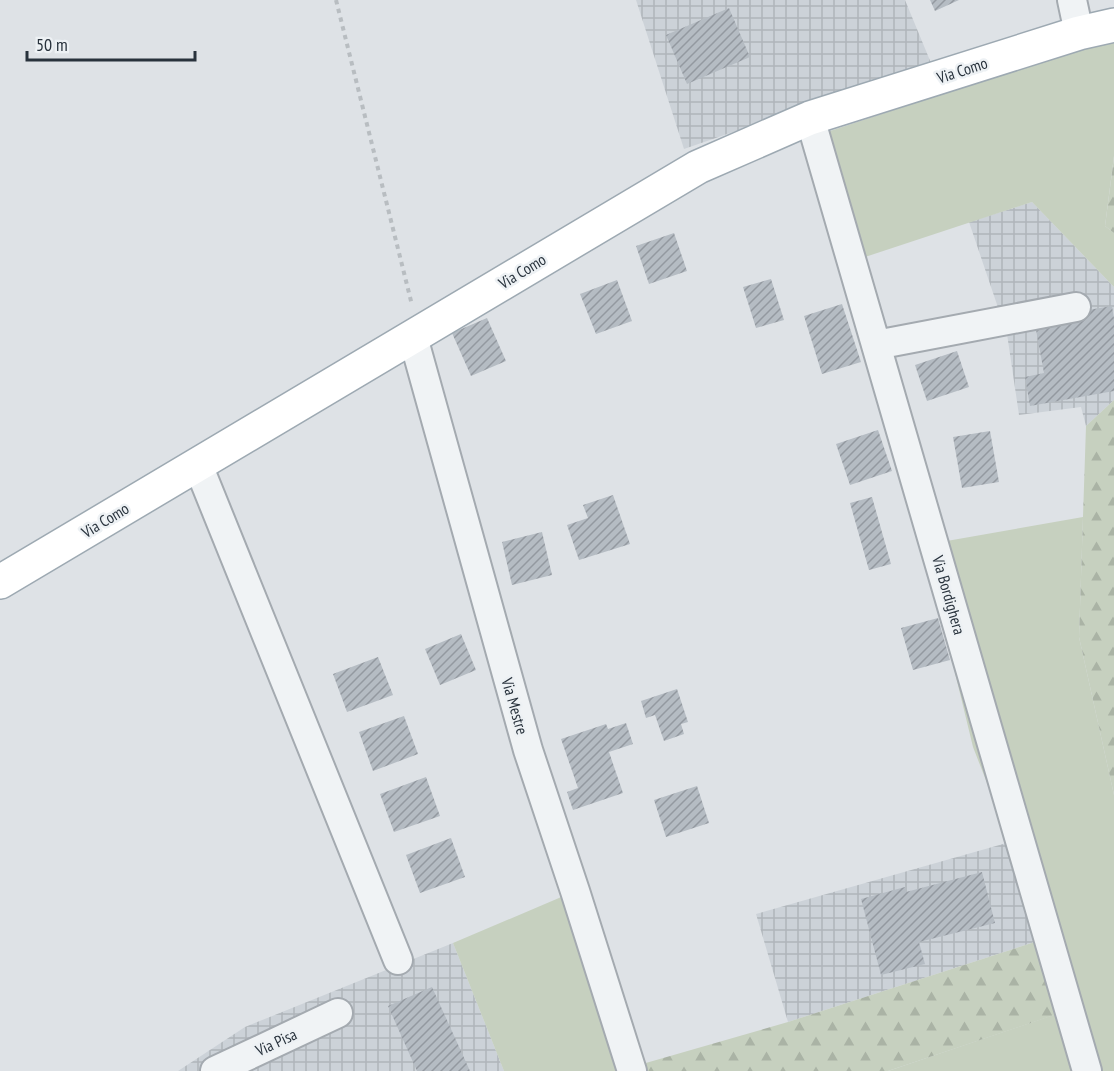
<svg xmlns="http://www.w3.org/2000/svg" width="1114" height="1071" font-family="'PT Sans Narrow',sans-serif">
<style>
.industrial{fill:url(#industrial-grid)}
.green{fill:#c6d0bf}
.forest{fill:url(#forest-firs)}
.building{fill:url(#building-hatch)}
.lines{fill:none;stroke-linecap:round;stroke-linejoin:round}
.minor-casing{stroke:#a4aab0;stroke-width:32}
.major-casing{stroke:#9da9b2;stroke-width:36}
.path{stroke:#b8bdc1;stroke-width:4;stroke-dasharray:4.5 4.5;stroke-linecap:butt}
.minor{stroke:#f0f3f5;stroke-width:28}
.major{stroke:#fff;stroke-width:33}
.labels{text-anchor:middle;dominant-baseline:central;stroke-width:5;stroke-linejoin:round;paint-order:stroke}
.street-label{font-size:16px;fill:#28323c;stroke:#edf1f4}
</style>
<defs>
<pattern id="industrial-grid" width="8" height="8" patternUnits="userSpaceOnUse" patternTransform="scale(1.5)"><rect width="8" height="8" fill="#ccd2d8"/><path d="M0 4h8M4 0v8" fill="none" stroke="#afb5ba"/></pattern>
<pattern id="forest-firs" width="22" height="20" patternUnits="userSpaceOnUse" patternTransform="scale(1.5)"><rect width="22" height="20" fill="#c6d0bf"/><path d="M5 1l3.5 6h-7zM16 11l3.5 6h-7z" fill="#aab3a5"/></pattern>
<pattern id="building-hatch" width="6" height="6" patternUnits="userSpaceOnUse" patternTransform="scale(1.5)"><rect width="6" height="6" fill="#b5bcc3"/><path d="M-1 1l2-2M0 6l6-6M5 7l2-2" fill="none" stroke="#9399a0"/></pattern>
</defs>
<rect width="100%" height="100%" fill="#dee2e6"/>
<path class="industrial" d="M636 0H905L931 63 684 149Z
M1032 202 1114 287V400L1086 426 1081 407 1019 415 1007 334 969 222Z
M1010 842 1044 939 788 1022 756 914Z
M453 943 504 1071H178L245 1027Z"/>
<path class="green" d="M1114 40V156L1105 226 1114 233V287L1032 202 862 258 827 132 1085 47Z
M1083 517 1079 637 1114 795V1071H888L1080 1006 1010 842 973 747 924 545Z
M566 895 618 1071H504L453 943Z"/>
<path class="forest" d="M1114 157V233L1105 226Z
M1114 400V795L1079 637 1086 426Z
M1044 939 1081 1006 888 1071H618L788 1022Z"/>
<path class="building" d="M930 0H959L935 11Z
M729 8 750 57 687 84 666 35Z
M674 233 687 271 649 284 636 246Z
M771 279 784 320 756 328 743 287Z
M617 280 632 321 596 334 580 294Z
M842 304 861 362 822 374 804 316Z
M1112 306 1114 319V391L1030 406 1025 377 1044 373 1034 319Z
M487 318 506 361 471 376 452 333Z
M957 351 969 387 927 401 915 365Z
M878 430 892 471 850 485 836 444Z
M990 431 999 482 962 488 953 437Z
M613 495 630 544 579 560 567 525 588 518 583 505Z
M872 497 891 564 869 570 850 503Z
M542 532 552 575 512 585 502 542Z
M938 618 950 660 913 670 901 628Z
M461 634 476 670 440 685 425 649Z
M378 657 393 695 347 712 333 674Z
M677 689 688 722 681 724 684 734 664 741 655 715 646 718 641 701Z
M404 716 418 754 373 771 359 732Z
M626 723 633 744 609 752 623 793 573 810 567 792 578 788 561 739 606 724 608 729Z
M426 777 440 816 394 832 380 794Z
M697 786 709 823 666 837 654 800Z
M451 838 465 877 420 893 406 855Z
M982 872 995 923 919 942 925 964 881 975 861 899 905 887 906 892Z
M432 987 470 1071H417L388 1006Z"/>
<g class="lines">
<g class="minor-casing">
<path id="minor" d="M1072 0 1079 33
M810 118 1087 1071
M413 337 528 750 575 891 632 1071
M876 345 1076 307
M198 465 398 960
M215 1071 338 1013"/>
</g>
<g class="major-casing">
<path id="major" d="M0 582 698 167 810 118 1079 33 1114 25"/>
</g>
<path class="path" d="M336 0 412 305"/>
<use href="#minor" class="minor"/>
<use href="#major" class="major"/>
</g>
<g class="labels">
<g class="street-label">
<text transform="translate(962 70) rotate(-18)">Via Como</text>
<text transform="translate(522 271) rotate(-31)">Via Como</text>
<text transform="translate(105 520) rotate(-31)">Via Como</text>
<text transform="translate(949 595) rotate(74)">Via Bordighera</text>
<text transform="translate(515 706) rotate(74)">Via Mestre</text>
<text transform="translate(276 1042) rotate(-25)">Via Pisa</text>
</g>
</g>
<path d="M27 51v9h168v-9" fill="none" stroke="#28323c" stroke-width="3"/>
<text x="36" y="51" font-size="18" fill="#28323c" stroke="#edf1f4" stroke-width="4.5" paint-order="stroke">50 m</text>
</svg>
